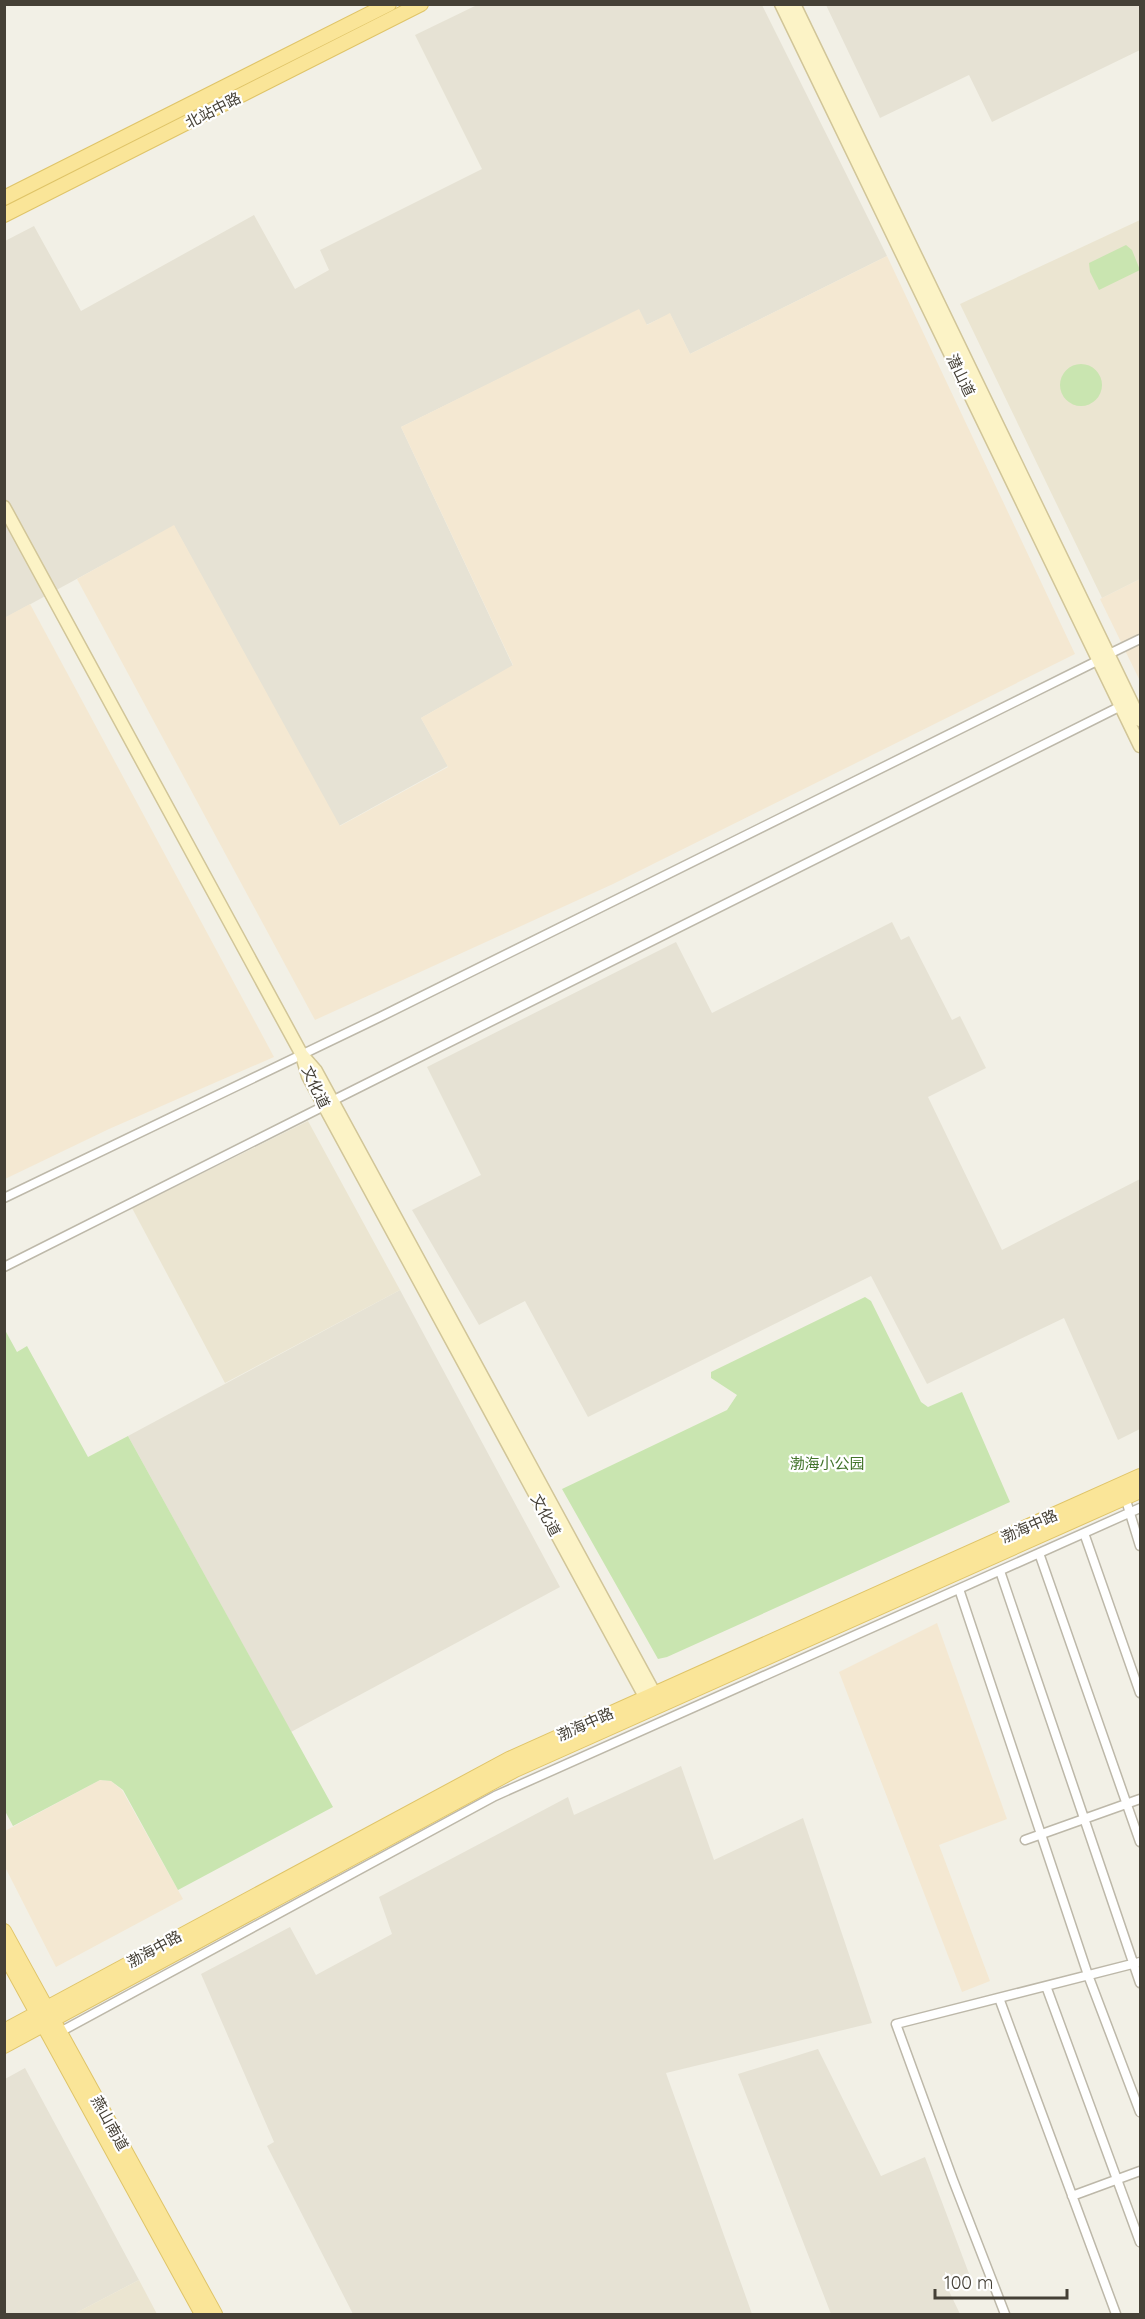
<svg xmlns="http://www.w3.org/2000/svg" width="1145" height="2319" font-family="Quicksand,'Noto Sans SC',sans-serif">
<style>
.residential{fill:#e6e2d4}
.commercial{fill:#f4e8d2}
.education{fill:#ebe5d1}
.green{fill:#c9e5b0}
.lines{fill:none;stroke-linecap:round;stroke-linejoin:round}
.street-casing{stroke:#bdb8a9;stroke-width:11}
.secondary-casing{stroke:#d1c598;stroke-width:15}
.primary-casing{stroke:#dfc468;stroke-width:16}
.street{stroke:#fff;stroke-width:8}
.secondary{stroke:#fcf3c6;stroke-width:12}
.primary{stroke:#fae598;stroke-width:14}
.labels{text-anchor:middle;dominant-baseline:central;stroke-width:4.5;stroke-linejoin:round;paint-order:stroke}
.street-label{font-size:15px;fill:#454036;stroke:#fff}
.park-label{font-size:15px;fill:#42742b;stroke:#fff}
</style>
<rect width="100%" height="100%" fill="#f2f0e6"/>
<path class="residential" d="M477 5H762L887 256 690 354 670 314 646 325 639 310 401 427 513 666 421 718 448 766 339 826 174 526 5 618V241L34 226 81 311 254 215 295 289 329 270 320 250 482 169 415 35Z
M826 5H1140V50L992 122 969 75 880 118Z
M892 922 901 940 909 936 952 1020 960 1016 986 1068 928 1097 1002 1250 1140 1179V1429L1118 1440 1064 1318 927 1384 871 1276 588 1417 525 1301 479 1325 412 1210 481 1175 427 1067 676 942 712 1013Z
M400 1290 560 1587 291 1732 128 1436Z
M681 1766 714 1860 803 1818 872 2023 666 2073 752 2314H353L267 2146 274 2142 201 1974 290 1927 316 1975 392 1934 379 1897 568 1797 574 1815Z
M818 2049 881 2176 925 2157 971 2279 949 2291 960 2314H831L738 2074Z
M25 2068 139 2280 74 2314H5V2079Z"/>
<path class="commercial" d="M887 256 1075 654 613 884 315 1020 77 579 174 525 340 826 448 767 421 718 513 665 401 427 639 309 647 325 670 313 690 354Z
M1140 579V681L1100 599Z
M30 604 274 1057 109 1129 5 1179 4 618Z
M937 1623 1007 1819 939 1845 990 1981 962 1992 839 1672Z
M100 1780 111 1781 122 1790 183 1899 56 1967 5 1867V1831Z"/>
<path class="education" d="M1140 220V579L1102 598 960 304Z
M308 1121 400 1290 225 1383 132 1208Z
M139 2280 157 2314H74Z"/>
<path class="green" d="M1126 245 1132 250 1140 270 1099 290 1090 272 1089 263Z
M1060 385a21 21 0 1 1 42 0a21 21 0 1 1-42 0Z
M865 1297 871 1301 921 1402 928 1407 962 1392 1010 1502 667 1657 658 1659 562 1489 727 1410 737 1395 711 1378V1372Z
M5 1330 17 1352 27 1346 88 1457 128 1436 333 1807 178 1890 123 1790 111 1781 100 1780 13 1826 5 1811Z"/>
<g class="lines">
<g class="street-casing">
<path id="street" d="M1109 654 1140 639
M332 1101 1121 706
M4 1198 380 1017 1099 660
M4 1267 324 1106
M1125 1497 1140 1546
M1084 1533 1140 1693
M1039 1553 1140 1842
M1000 1571 1140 1983
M959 1589 1088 1975 1140 2112
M1025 1840 1140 1799
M1046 1986 1140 2242
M999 1998 1116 2314
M60 2032 495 1796 1140 1508
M1072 2196 1140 2171
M1005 2314 953 2180 896 2024 1140 1962"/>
</g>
<g class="secondary-casing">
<path id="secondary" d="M781 4 1140 746
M794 4 1140 720
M4 507 302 1055 316 1071 658 1700
M303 1059 308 1076 649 1704"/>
</g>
<g class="primary-casing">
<path id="primary" d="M4 198 389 4
M4 215 421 4
M4 1931 215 2314
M4 1953 202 2314
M4 2031 509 1759 1140 1476
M4 2046 515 1770 1140 1491"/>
</g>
<use href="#street" class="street"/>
<use href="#secondary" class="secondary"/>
<use href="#primary" class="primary"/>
</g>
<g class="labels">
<g class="street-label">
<text transform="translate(213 110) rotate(-27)">北站中路</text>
<text transform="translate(961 375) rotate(64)">潜山道</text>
<text transform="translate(316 1087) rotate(65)">文化道</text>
<text transform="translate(546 1515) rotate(62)">文化道</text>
<text transform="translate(1029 1526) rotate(-24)">渤海中路</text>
<text transform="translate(585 1724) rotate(-24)">渤海中路</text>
<text transform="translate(154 1949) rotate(-29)">渤海中路</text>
<text transform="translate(110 2123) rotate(61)">燕山南道</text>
</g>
<g class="park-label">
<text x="827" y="1463">渤海小公园</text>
</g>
</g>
<rect width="1145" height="2319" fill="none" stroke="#454036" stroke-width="12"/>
<path d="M935 2289v9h132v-9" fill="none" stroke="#454036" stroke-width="3"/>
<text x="944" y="2289" font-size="18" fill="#454036" stroke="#ffffff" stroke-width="4.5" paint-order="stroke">100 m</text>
</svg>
